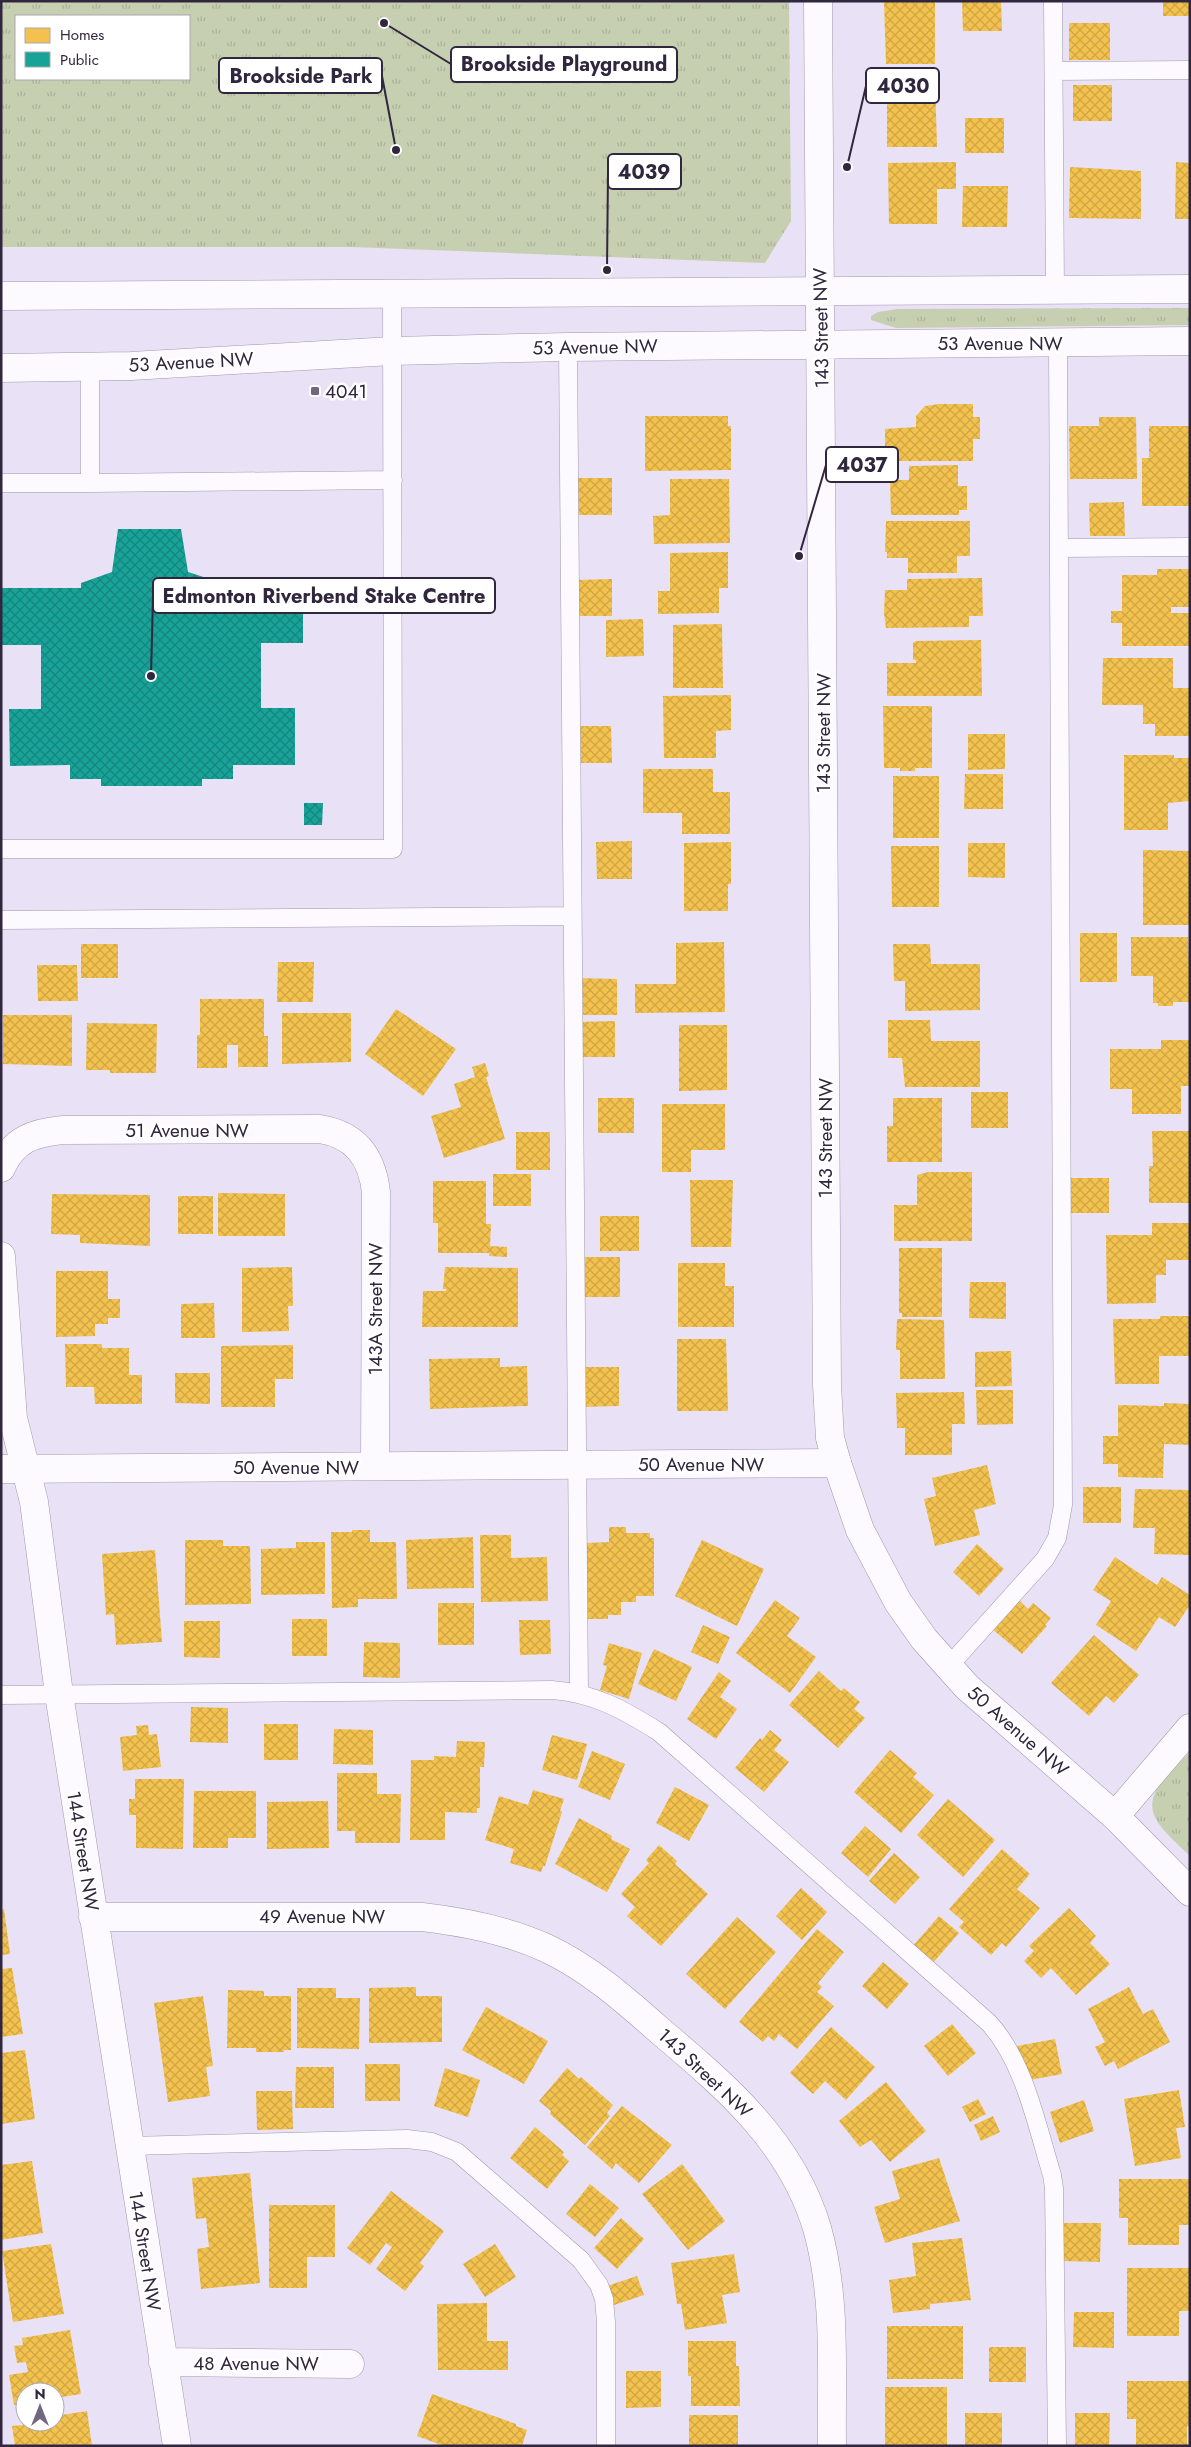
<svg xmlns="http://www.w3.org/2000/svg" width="1191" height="2447" font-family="Jost,sans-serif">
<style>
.grass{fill:url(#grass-tufts);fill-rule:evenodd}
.homes{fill:url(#homes-cross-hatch)}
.public{fill:url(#public-cross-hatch)}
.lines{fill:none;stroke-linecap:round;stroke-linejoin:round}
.service-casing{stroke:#a098ac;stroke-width:19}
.minor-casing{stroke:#a098ac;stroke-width:29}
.tertiary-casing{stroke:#a098ac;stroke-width:29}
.service{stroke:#fcfafe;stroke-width:18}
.minor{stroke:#fcfafe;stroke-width:28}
.tertiary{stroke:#fcfafe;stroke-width:28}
.poi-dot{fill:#71677e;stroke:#fff;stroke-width:2}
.labels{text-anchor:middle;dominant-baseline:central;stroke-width:5;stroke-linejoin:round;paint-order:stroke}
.street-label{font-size:19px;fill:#30263e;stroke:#fff}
.poi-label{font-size:19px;fill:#30263e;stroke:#fff;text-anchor:start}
.leader{fill:none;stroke:#30263e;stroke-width:2}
.callout-dot{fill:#30263e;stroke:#fff;stroke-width:2}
.callout{fill:#fff;stroke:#30263e;stroke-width:2}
.callout-label{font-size:20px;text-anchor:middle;font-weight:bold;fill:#30263e}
</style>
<defs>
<pattern id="grass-tufts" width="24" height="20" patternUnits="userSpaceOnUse" patternTransform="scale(1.25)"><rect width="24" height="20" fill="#c7cfb1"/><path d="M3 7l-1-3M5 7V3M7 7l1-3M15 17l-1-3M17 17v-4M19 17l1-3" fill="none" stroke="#abb299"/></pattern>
<pattern id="homes-cross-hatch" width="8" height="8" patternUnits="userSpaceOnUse" patternTransform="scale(1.25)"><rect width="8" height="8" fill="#f2c14e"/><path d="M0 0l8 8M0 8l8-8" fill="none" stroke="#d0a645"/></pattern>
<pattern id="public-cross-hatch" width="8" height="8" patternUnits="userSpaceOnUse" patternTransform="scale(1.25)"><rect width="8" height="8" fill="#17a398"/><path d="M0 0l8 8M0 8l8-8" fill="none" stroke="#15857d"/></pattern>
</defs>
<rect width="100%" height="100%" fill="#e9e1f6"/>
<path class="grass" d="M1 1H789L791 221 765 263 352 247H1ZM16 16H189V79H16Z
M1190 308V325L896 328 871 320V316L878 312 897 309Z
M1190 1752V1856C1180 1846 1162 1831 1156 1819 1141 1793 1174 1769 1190 1752Z"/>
<path class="homes" d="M962 1H1001L1002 31H963Z
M1163 1H1190V16H1163Z
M884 2H935V64H886Z
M1069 23H1110V60H1069Z
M887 80H935L937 147H887Z
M1073 85H1112V121H1073Z
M965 118H1004V153H965Z
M956 162V189H937V224H889L888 163Z
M1176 162 1190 163V219H1175Z
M1070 167 1141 171V219L1069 218Z
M963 186H1008L1007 227H962Z
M939 404H973V417H980V439H973V461H885V429L916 427V416L925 406Z
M645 416H728V426H731V470L645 471Z
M1099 417H1136L1137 479H1070L1069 426H1099Z
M1149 426H1190V506H1142V458H1149Z
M958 465V486H967V510H959V515H891L890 480H909V466Z
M575 478H612V515H575Z
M670 479H729L730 543 654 544 653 516 670 515Z
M1124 502 1125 536H1090L1089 503Z
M886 521H970V556H957V573H908V558H887V552H885Z
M728 552V588H719V613L658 614V591H670V553Z
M1157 569H1190V607H1171V613H1190V646H1122V623H1111V611H1122V575H1157Z
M982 578 983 616H969V627L886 628 884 613 885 590H907V579Z
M612 579V616H575V580Z
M643 619 644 656 606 657V620Z
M722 624 723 688H673V625Z
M981 640 982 696H887V663H916V660H913V643L916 641Z
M1103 658H1173V688H1189V736H1155V724H1143V705H1102Z
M731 695V730L716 731V758H664L663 696Z
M883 706H932V768H915V771H900V768H884Z
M574 726H611L612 763H574Z
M968 734H1005V769L968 770Z
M1124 755H1174V758H1190V801L1168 803V830H1124Z
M643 769H713V792H730V834H682V813H643Z
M965 774H1003V809H964Z
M893 776H939V838H893Z
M632 841V879H597L596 842Z
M731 842V884H728V911H684V843Z
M968 843H1005V878L968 877Z
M891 846H939V907H892Z
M1143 850 1190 851V925H1143Z
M1080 933H1117V982H1080Z
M1131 937H1188L1190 1002H1173V1006H1158V1003H1153V976H1131Z
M724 942 725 1012 635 1013V984H676V943Z
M81 944H118V978H81Z
M893 944H930L931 964H980V1010L905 1011V981H894Z
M278 962H314L313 1002H277Z
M37 965H77L78 1001H38Z
M578 978 617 979V1015H578Z
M200 999H264V1036H268V1067H238V1045H227V1068H197V1035H200Z
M396 1009 456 1049 423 1096 365 1054Z
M282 1013H351V1062L282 1064Z
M3 1015H72V1066L3 1064Z
M888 1020H930L931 1041H980V1087H905L902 1058H888Z
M615 1021V1057H578V1022Z
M87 1023 157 1024 156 1073H110V1070H86Z
M679 1025H727V1090L679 1091Z
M1161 1040H1190V1086H1181V1114H1132V1089H1110V1049H1161Z
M485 1063 489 1076 486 1077 505 1139 444 1158 431 1116 461 1107 454 1084 475 1077 472 1067Z
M971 1092H1008V1128H971Z
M598 1098H634V1133H598Z
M893 1098H942V1162H887V1126H893Z
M662 1104H725V1150H691V1172H662Z
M1152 1131H1190V1203H1149V1166H1153Z
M516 1132H550V1170H516Z
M928 1172H972V1241H894V1205H917V1175Z
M493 1174H531V1206H493Z
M1069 1178H1109V1213H1068Z
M690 1180H733L731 1247H691Z
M433 1181H486V1224H491L490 1246 507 1247V1257L489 1256V1253H438V1223H433Z
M218 1193 285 1194V1236H218Z
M52 1194 150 1195V1246L80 1243V1235L51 1234Z
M178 1196H213V1234H178Z
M600 1216H639V1251H600Z
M1152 1223H1190V1260H1166V1275H1156V1303L1107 1304 1106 1235H1152Z
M899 1248H942V1317H902V1313H899Z
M581 1257H620V1297H581Z
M678 1263H725V1286H734V1327H678Z
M292 1267 293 1306H288L289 1331 242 1332V1268Z
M445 1267 518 1268V1327H422L423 1291H446V1289H443Z
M56 1271H108V1299H120V1318H108V1324H95V1336L56 1337Z
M970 1282H1006V1319L969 1318Z
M214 1303 215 1338H181V1304Z
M1160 1316H1190V1356H1159V1384H1115L1113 1319H1160Z
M897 1319 944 1320 945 1379H900V1350H896Z
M677 1339H726L728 1411H677Z
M65 1344H102V1348H129V1375H142V1404H95L94 1387H66Z
M293 1345V1379H275V1407H221V1346Z
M1011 1351 1012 1386 975 1387V1352Z
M500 1358V1367L527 1366 528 1406 430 1409 429 1359Z
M579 1367H619V1406L579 1407Z
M175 1373H210V1404L175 1403Z
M976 1390H1013V1424L977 1425Z
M964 1392 965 1424H952V1455H905V1428H897L896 1393Z
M1164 1403 1190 1404V1445L1164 1444 1163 1478 1118 1477V1464H1103V1436H1118V1405L1164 1406Z
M987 1465 996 1504 974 1510 980 1535 935 1546 924 1499 936 1496 932 1478Z
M1083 1487H1121V1523H1083Z
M1135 1489 1190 1490V1555L1154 1554 1155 1528H1133Z
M609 1527H626V1533H650V1538H654V1596H636V1602H621V1615H608V1619H582V1575H587V1543L609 1542Z
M352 1530H370V1542H396L397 1599H358V1607L332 1608 331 1532H352Z
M480 1535H511V1558L547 1557 548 1601 481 1602Z
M473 1537 474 1588 407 1589 406 1540Z
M185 1540H223V1546H250L251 1604 185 1605Z
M702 1540 764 1569 737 1626 675 1596Z
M296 1542H325V1594L261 1595V1549L296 1548Z
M977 1544 1004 1569 979 1596 953 1572Z
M155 1550 162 1642 116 1645 114 1614 106 1615 102 1554Z
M1115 1557 1157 1585 1162 1577 1190 1595V1605L1175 1627 1159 1617 1136 1651 1096 1625 1111 1601 1093 1590Z
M1017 1598 1028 1609 1033 1603 1051 1618 1045 1625 1047 1626 1022 1654 991 1628Z
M775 1600 800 1618 787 1636 816 1657 790 1693 736 1653Z
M438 1603H474V1645H438Z
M292 1619H327V1656H292Z
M519 1620H550L551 1654 520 1655Z
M184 1621H220V1658L184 1657Z
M703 1625 730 1637 718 1664 691 1652Z
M1094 1635 1139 1675 1114 1703 1106 1696 1089 1716 1051 1683Z
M364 1642 400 1643V1678L363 1677Z
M609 1643 642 1653 629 1699 600 1690 607 1666 603 1665Z
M654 1649 692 1667 676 1701 638 1684Z
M819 1671 841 1691 844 1688 860 1702 854 1709 865 1718 838 1748 789 1705Z
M719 1672 731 1681 720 1697 737 1709 716 1739 687 1719Z
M191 1707 228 1708V1743L190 1742Z
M264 1724H298V1760H264Z
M148 1725 149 1735 157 1734 161 1767 123 1771 120 1737 137 1735 136 1726Z
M334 1729 373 1730V1765L333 1764Z
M770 1730 782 1740 774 1750 789 1762 764 1792 735 1768 760 1738 762 1740Z
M552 1735 587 1744 577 1780 542 1770Z
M457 1741 485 1742 484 1767H480V1808H477V1813L445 1812V1840H410L411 1760H434V1756L456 1757Z
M890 1750 917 1773 913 1777 934 1795 901 1833 854 1792Z
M592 1751 625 1764 610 1800 578 1787Z
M337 1773H377V1794H401L400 1843H355V1831H337Z
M135 1779H184L183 1849 136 1848V1815H129V1799H135Z
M675 1787 709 1805 689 1841 656 1823Z
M533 1790 564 1799 560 1811 562 1812 545 1866H543L541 1872 510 1863 514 1849 485 1840 499 1796 528 1805Z
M194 1791H256V1838H228V1848H193Z
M948 1799 995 1840 963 1877 917 1835Z
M328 1801 329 1848 267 1849V1802Z
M579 1818 612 1836 611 1839 630 1849 607 1892 555 1864Z
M865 1826 891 1849 868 1877 841 1853Z
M659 1845 677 1861 675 1864 708 1894 661 1946 627 1916 635 1907 621 1894 649 1863 646 1860Z
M1002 1849 1030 1874 1017 1889 1040 1908 1006 1947 1002 1943 991 1955 959 1927 964 1922 949 1909Z
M894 1853 920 1877 895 1904 869 1881Z
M801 1888 827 1912 802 1940 776 1916Z
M1069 1908 1096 1936 1090 1943 1110 1964 1076 1995 1051 1968 1041 1978 1024 1961 1034 1951 1029 1946Z
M4 1909 10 1954 1 1955V1910Z
M939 1916 959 1933 932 1964 912 1947Z
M737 1917 776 1952 725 2009 686 1974Z
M817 1929 844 1952 818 1983 822 1987 817 1992 834 2006 797 2049 779 2034 774 2041 768 2036 763 2042 739 2022Z
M883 1962 909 1984 887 2009 862 1986Z
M12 1968 23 2034 1 2037V1969Z
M416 1987V1996H442V2042L369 2043V1988Z
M1129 1987 1143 2014 1153 2009 1170 2042 1118 2069 1114 2061 1105 2066 1095 2047 1105 2042 1088 2009Z
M297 1988H336V1998H360L359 2049 297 2048Z
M228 1990 264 1991V1996H291V2050H284V2052H256V2048H227Z
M203 1996 213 2066 206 2067 210 2096 168 2102 154 2003Z
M486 2007 548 2041 524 2084 462 2050Z
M952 2024 976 2053 948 2076 924 2046Z
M831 2027 875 2067 846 2100 825 2081 813 2094 790 2073Z
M1055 2039 1062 2074 1024 2081 1017 2046Z
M25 2050 35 2119 1 2124V2053Z
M365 2064H400V2101H365Z
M296 2067H334V2108H295Z
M445 2068 480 2080 468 2117 434 2106Z
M567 2068 579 2079 581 2077 613 2105 607 2113 610 2116 585 2145 550 2114 551 2111 539 2101Z
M886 2082 926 2131 890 2162 871 2140 860 2147 839 2121Z
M1179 2090 1185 2127 1176 2128 1181 2158 1135 2166 1124 2099Z
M256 2091H292L293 2129 257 2130Z
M978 2099 986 2114 970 2122 962 2107Z
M1084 2100 1094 2131 1060 2143 1050 2112Z
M622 2106 672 2145 639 2183 616 2163 612 2169 587 2147Z
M993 2116 1000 2132 981 2141 974 2125Z
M535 2127 564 2152 562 2155 569 2161 547 2189 510 2158Z
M939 2158 960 2221 885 2243 874 2207 900 2199 892 2171Z
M32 2161 43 2233 1 2240V2165Z
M682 2164 725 2221 688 2250 642 2194Z
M250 2173 260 2283 201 2289 197 2249 209 2247 206 2218 196 2219 192 2178Z
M1119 2179H1190V2225H1179V2245H1128V2218H1119Z
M590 2184 619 2208 595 2237 566 2214Z
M391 2191 444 2231 420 2263 424 2266 405 2291 376 2269 392 2247 386 2243 370 2265 347 2248Z
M269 2205H335V2257H307V2288H269Z
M621 2218 644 2239 617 2269 594 2248Z
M1064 2223H1101L1100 2262 1064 2261Z
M962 2238 971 2300 930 2304V2309L893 2313 889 2280 916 2276 912 2243Z
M51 2244 64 2314 13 2322 2 2251Z
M495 2244 516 2277 485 2297 463 2264Z
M734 2254 740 2292 722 2295 727 2323 685 2330 681 2304H677L671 2263Z
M1127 2268H1190V2311H1179V2336H1127Z
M637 2276 644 2295 614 2305 607 2286Z
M487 2303V2341H508V2370H438L437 2304Z
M1074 2312H1114V2348L1073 2347Z
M887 2326H963V2379H887Z
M70 2330 81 2394 55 2398V2392H25V2403L14 2405 9 2375 28 2372 26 2362 17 2363 14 2346 23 2345 22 2338Z
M688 2341H736V2366H739L740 2406H691V2376H688Z
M989 2347H1026V2382H989Z
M626 2371H661V2407L626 2408Z
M1127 2381H1190V2426H1187V2445H1136V2419H1127Z
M885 2387H947V2446H885Z
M432 2394 516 2424V2426L527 2430 522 2446H444L417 2436Z
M87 2411 92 2446H15L12 2426 23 2425 22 2421 55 2422V2416Z
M965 2413H1002V2446H965Z
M1075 2413H1110L1109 2446H1075Z
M689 2415H738V2446H689Z"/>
<path class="public" d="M118 529H181L188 572 219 582V588L303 587V643H261V708H295V765H233V779H202V786H101V779H70V765L10 766 9 709H41V645H1V588H81V583L112 572Z
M304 803H323L322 825H304Z"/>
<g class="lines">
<g class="service-casing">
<path id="service" d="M1053 1 1055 289
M1054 71 1190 70
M568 347 579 1692
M90 366V483L393 480
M1 483H90
M1059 548 1190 547
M1 849H393L392 294
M1 920 571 916
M948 1667 1045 1559 1057 1538 1063 1505 1058 342
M1 1695 552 1690C594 1693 624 1710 659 1732L989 2023C1024 2061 1037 2126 1052 2175L1054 2188 1057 2446
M129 2146 407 2139 432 2142 457 2152 581 2260 599 2285 604 2299 606 2322V2446"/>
</g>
<g class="minor-casing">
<path id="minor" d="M1 1168C14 1139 33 1133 63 1130L320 1129C356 1135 372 1157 376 1192L375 1466
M1 1256 13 1418 34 1502 59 1694 177 2446
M1 1469 837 1463
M1115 1816 1190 1728
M93 1917H422C465 1922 507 1930 546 1948 589 1968 624 1999 659 2030 725 2086 791 2141 817 2228 837 2298 831 2374 832 2446
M163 2362 350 2364"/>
</g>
<g class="tertiary-casing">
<path id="tertiary" d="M818 1 827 1385 830 1438 837 1463 860 1530 898 1602 924 1639 967 1687 1115 1816 1190 1892
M1 296 1190 289
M1 368 131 366 392 351 568 347 1190 341"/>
</g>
<use href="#service" class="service"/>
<use href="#minor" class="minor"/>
<use href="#tertiary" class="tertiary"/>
</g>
<rect class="poi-dot" x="310" y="386" width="10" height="10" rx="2.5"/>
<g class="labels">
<g class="street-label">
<text transform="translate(821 328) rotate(-91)">143 Street NW</text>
<text x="1000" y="343">53 Avenue NW</text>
<text transform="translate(595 347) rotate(-1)">53 Avenue NW</text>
<text transform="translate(191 362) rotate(-3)">53 Avenue NW</text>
<text transform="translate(823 733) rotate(-90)">143 Street NW</text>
<text x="187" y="1130">51 Avenue NW</text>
<text transform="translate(825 1138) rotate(-90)">143 Street NW</text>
<text transform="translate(375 1309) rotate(-90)">143A Street NW</text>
<text x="701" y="1464">50 Avenue NW</text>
<text x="296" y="1467">50 Avenue NW</text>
<text transform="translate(1018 1731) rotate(41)">50 Avenue NW</text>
<text transform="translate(83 1851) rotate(81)">144 Street NW</text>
<text x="322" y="1916">49 Avenue NW</text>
<text transform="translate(705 2073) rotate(43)">143 Street NW</text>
<text transform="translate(145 2251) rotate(81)">144 Street NW</text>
<text x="256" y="2363">48 Avenue NW</text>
</g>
<g class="poi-label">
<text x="325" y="391">4041</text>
</g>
</g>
<path class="leader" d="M384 23L451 64M396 150L382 76M847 167L866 86M607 270L608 172M799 556L826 465M151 676L153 596"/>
<g class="callout-dot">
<circle cx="384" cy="23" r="5"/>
<circle cx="396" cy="150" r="5"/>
<circle cx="847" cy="167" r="5"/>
<circle cx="607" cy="270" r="5"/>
<circle cx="799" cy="556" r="5"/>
<circle cx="151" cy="676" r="5"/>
</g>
<g class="callout">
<rect x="451" y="47" width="226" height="35" rx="5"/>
<rect x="219" y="58" width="163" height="35" rx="5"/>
<rect x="866" y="68" width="73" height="35" rx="5"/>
<rect x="608" y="154" width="73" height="35" rx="5"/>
<rect x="826" y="447" width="72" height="35" rx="5"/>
<rect x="153" y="578" width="342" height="35" rx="5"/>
</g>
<g class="callout-label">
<text x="564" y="71">Brookside Playground</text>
<text x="301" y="83">Brookside Park</text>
<text x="903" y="93">4030</text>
<text x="644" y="179">4039</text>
<text x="862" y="472">4037</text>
<text x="324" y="603">Edmonton Riverbend Stake Centre</text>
</g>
<rect width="1191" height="2447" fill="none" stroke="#30263e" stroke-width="5"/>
<rect x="15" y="15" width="175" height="65" fill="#ffffff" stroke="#aca8b2"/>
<rect x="25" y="28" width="25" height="15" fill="#f2c14e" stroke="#aca8b2"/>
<text x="60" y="40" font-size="15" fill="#30263e">Homes</text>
<rect x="25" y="52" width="25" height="15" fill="#17a398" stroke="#aca8b2"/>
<text x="60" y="65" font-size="15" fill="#30263e">Public</text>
<g transform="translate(40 2407)"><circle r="24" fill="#ffffff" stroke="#aca8b2"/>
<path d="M0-4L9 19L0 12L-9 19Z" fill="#71677e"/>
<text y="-8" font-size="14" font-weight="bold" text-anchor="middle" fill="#30263e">N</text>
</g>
</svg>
